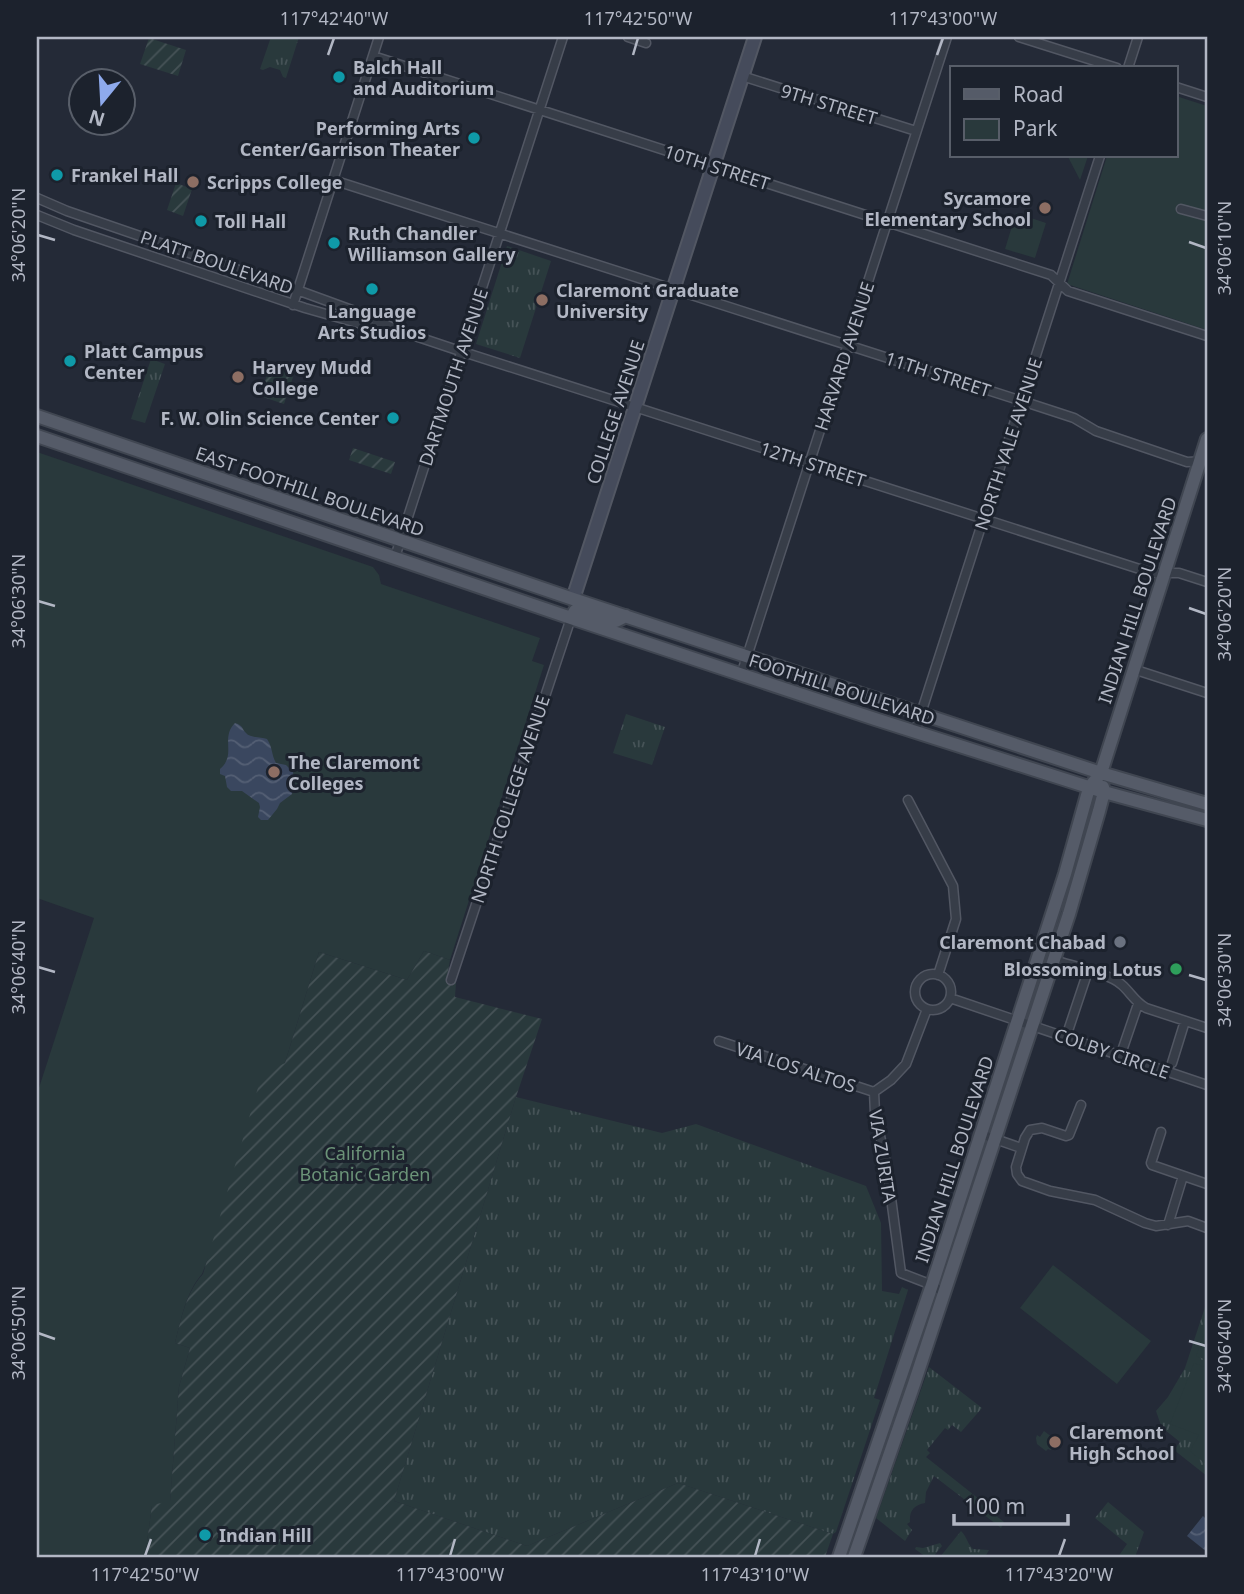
<svg xmlns="http://www.w3.org/2000/svg" width="1244" height="1594" font-family="'Noto Sans',sans-serif">
<style>
.grass{fill:url(#grass-tufts)}
.park{fill:#29393c}
.garden{fill:url(#garden-furrows)}
.water{fill:url(#water-waves)}
.lines{fill:none;stroke-linecap:round;stroke-linejoin:round}
.street-casing{stroke:#525763;stroke-width:11}
.secondary-casing{stroke:#525763;stroke-width:16}
.primary-casing{stroke:#404651;stroke-width:16}
.street{stroke:#373d48;stroke-width:8}
.secondary{stroke:#454b5b;stroke-width:12}
.primary{stroke:#555b68;stroke-width:12}
.ticks{fill:none;stroke:#b2b7c4;stroke-width:2.5}
.culture-dot{fill:#0f9aa8;stroke:#1c222d;stroke-width:2.5}
.education-dot{fill:#8d6e63;stroke:#1c222d;stroke-width:2.5}
.worship-dot{fill:#6b7280;stroke:#1c222d;stroke-width:2.5}
.leisure-dot{fill:#2e9e5b;stroke:#1c222d;stroke-width:2.5}
.labels{text-anchor:middle;dominant-baseline:central;stroke-width:6;stroke-linejoin:round;paint-order:stroke}
.poi-label{font-size:18px;font-weight:bold;fill:#b2b7c4;stroke:#1c222d;text-anchor:start}
.street-label{font-size:18px;fill:#b2b7c4;stroke:#1c222d}
.park-label{font-size:18px;fill:#6b9378;stroke:#1c222d}
.neatline{fill:none;stroke:#b2b7c4;stroke-width:2.5}
.ticks-label{font-size:18px;text-anchor:middle;fill:#b2b7c4}
</style>
<defs>
<pattern id="grass-tufts" width="24" height="20" patternUnits="userSpaceOnUse" patternTransform="scale(1.75)"><rect width="24" height="20" fill="#29393c"/><path d="M3 7l-1-3M5 7V3M7 7l1-3M15 17l-1-3M17 17v-4M19 17l1-3" fill="none" stroke="#465357"/></pattern>
<pattern id="garden-furrows" width="10" height="10" patternUnits="userSpaceOnUse" patternTransform="scale(1.75)"><rect width="10" height="10" fill="#29393c"/><path d="M-1 1l2-2M0 10L10 0M9 11l2-2" fill="none" stroke="#465357"/></pattern>
<pattern id="water-waves" width="16" height="10" patternUnits="userSpaceOnUse" patternTransform="scale(1.75)"><rect width="16" height="10" fill="#3a475f"/><path d="M0 5q4-4 8 0t8 0" fill="none" stroke="#545f74"/></pattern>
</defs>
<rect width="100%" height="100%" fill="#242a37"/>
<path class="grass" d="M271 37H299L286 78 283 77 280 70 270 67 263 70 260 69Z
M507 246 551 261 520 358 476 344Z
M151 359 165 364 145 423 131 419Z
M626 714 665 727 652 765 613 753Z
M516 1097 662 1133 696 1124 866 1186 881 1223 882 1291 899 1294 902 1287 908 1290 874 1398 880 1400 836 1532 833 1534 678 1483 527 1546 394 1501Z
M1207 1301V1476L1174 1450 1180 1442 1165 1430 1163 1431 1156 1411 1168 1397 1185 1368Z
M929 1367 982 1408 961 1432 952 1425 948 1430 945 1428 927 1450 930 1453 926 1457 979 1499 973 1506 934 1476 926 1492 925 1503C914 1505 909 1511 910 1522L907 1524 912 1530 905 1541 876 1518Z
M1044 1431 1057 1441 1051 1450 1048 1449 1046 1451 1037 1444 1036 1438 1037 1435 1040 1437Z
M1108 1502 1144 1532 1135 1557H1118L1127 1544 1095 1518Z
M981 1504 1004 1522 1001 1528 978 1510Z
M961 1531C967 1537 968 1545 973 1549L989 1550 985 1557H940Z
M940 1543 942 1546 933 1557H926L915 1549 916 1547 923 1548Z"/>
<path class="park" d="M1176 96 1207 106V330L1067 284 1107 156H1176Z
M1068 156H1088L1080 180 1068 157Z
M1016 213 1046 223 1035 258 1005 249Z
M37 452 373 567 379 575 381 584 540 638 532 661 544 665 450 960 424 951 407 980 319 952 285 1063 202 1274C186 1292 181 1320 175 1343L190 1348 179 1387 170 1502 152 1506 145 1557H37V1094L94 918 37 898Z
M1053 1265 1151 1341 1117 1384 1020 1308Z
M1207 1325V1360L1196 1356Z
M1194 1363 1207 1368V1465L1190 1451 1199 1435 1170 1424Z"/>
<path class="garden" d="M149 38 186 50 178 76 140 64Z
M176 183 192 189 183 216 167 210Z
M271 363 295 371 284 404 260 396Z
M353 448 395 462 391 474 349 460Z
M424 951 450 960 447 978 456 982 455 997 542 1019 516 1097 394 1501 527 1546 678 1483 833 1534 825 1557H145L152 1505 170 1501 179 1387 190 1348 175 1343C181 1320 186 1292 203 1274L262 1074 285 1063 319 952 407 980Z"/>
<path class="water" d="M235 723C244 726 241 728 246 733 250 738 261 737 267 739 273 748 271 754 276 763L286 765 293 772 294 780 292 794 280 803 277 809 268 820H261L258 817 260 807 259 803 242 791H231L227 787 225 776 220 774V769C237 755 220 738 235 723Z
M1203 1516 1207 1520V1552L1187 1536Z"/>
<g class="lines">
<g class="street-casing">
<path id="street" d="M628 37 646 43
M1019 37 1117 68
M373 56 1051 275 1068 291 1207 336
M1128 68 1138 37
M742 76 916 131
M1176 87 1207 97
M333 180 1022 401 1074 418 1096 431 1187 462 1207 461
M37 198 67 211 297 290 371 317 397 330 454 349 1152 573H1179L1207 582
M1181 209 1207 216
M37 215 74 230 305 308 368 326 390 329
M293 305 379 37
M395 557 563 37
M1133 669 1207 693
M741 675 947 37
M915 732 1100 156
M908 800 953 886 956 919 938 975
M1054 960C1072 966 1109 973 1122 985 1131 993 1135 1002 1146 1008L1207 1028
M915 992a18 18 0 1 1 36 0a18 18 0 1 1-36 0Z
M451 980 571 618
M950 998 1207 1085
M927 1009 906 1064 891 1080 874 1092 875 1113 887 1168 901 1273 932 1285 944 1293
M1069 1028 1088 971
M719 1041 874 1092
M1123 1048 1138 1004
M1172 1063 1185 1021
M1081 1105 1069 1135 1066 1136 1042 1128 1030 1130 1025 1138 1016 1167 1017 1174 1022 1181 1050 1191 1095 1200 1145 1223 1156 1226 1188 1221 1207 1228
M1161 1132 1151 1163 1152 1165 1207 1184
M981 1134 1021 1148
M1168 1225 1183 1176"/>
</g>
<g class="secondary-casing">
<path id="secondary" d="M573 599 755 37"/>
</g>
<g class="primary-casing">
<path id="primary" d="M37 416 573 599 1101 773 1207 804
M37 436 571 618 875 719 1104 792 1207 820
M571 618 575 611 611 621H616L626 616
M839 1557 932 1285 1065 874 1089 788 1101 773 1207 439
M854 1557 914 1384 1069 914 1099 811 1104 792 1103 787"/>
</g>
<use href="#street" class="street"/>
<use href="#secondary" class="secondary"/>
<use href="#primary" class="primary"/>
</g>
<path class="ticks" d="M328 55 334 38M633 55 638 38M937 55 943 38M38 235 55 240M1189 242 1206 248M38 601 55 606M1189 608 1206 614M38 967 55 972M1189 975 1206 980M38 1333 55 1339M1189 1341 1206 1346M145 1556 151 1539M450 1556 455 1539M755 1556 760 1539M1059 1556 1065 1539"/>
<g class="culture-dot">
<circle cx="339" cy="77" r="7"/>
<circle cx="474" cy="138" r="7"/>
<circle cx="57" cy="175" r="7"/>
<circle cx="201" cy="221" r="7"/>
<circle cx="334" cy="243" r="7"/>
<circle cx="372" cy="289" r="7"/>
<circle cx="70" cy="361" r="7"/>
<circle cx="393" cy="418" r="7"/>
<circle cx="205" cy="1535" r="7"/>
</g>
<g class="education-dot">
<circle cx="193" cy="182" r="7"/>
<circle cx="1045" cy="208" r="7"/>
<circle cx="542" cy="300" r="7"/>
<circle cx="238" cy="377" r="7"/>
<circle cx="274" cy="772" r="7"/>
<circle cx="1055" cy="1442" r="7"/>
</g>
<circle class="worship-dot" cx="1120" cy="942" r="7"/>
<circle class="leisure-dot" cx="1176" cy="969" r="7"/>
<g class="labels">
<g class="poi-label">
<text x="353" y="67">Balch Hall<tspan x="353" dy="21">and Auditorium</tspan></text>
<text x="460" y="128" text-anchor="end">Performing Arts<tspan x="460" dy="21">Center/Garrison Theater</tspan></text>
<text x="71" y="175">Frankel Hall</text>
<text x="207" y="182">Scripps College</text>
<text x="1031" y="198" text-anchor="end">Sycamore<tspan x="1031" dy="21">Elementary School</tspan></text>
<text x="215" y="221">Toll Hall</text>
<text x="348" y="233">Ruth Chandler<tspan x="348" dy="21">Williamson Gallery</tspan></text>
<text x="556" y="290">Claremont Graduate<tspan x="556" dy="21">University</tspan></text>
<text x="372" y="311" text-anchor="middle">Language<tspan x="372" dy="21">Arts Studios</tspan></text>
<text x="84" y="351">Platt Campus<tspan x="84" dy="21">Center</tspan></text>
<text x="252" y="367">Harvey Mudd<tspan x="252" dy="21">College</tspan></text>
<text x="379" y="418" text-anchor="end">F. W. Olin Science Center</text>
<text x="288" y="762">The Claremont<tspan x="288" dy="21">Colleges</tspan></text>
<text x="1106" y="942" text-anchor="end">Claremont Chabad</text>
<text x="1162" y="969" text-anchor="end">Blossoming Lotus</text>
<text x="1069" y="1432">Claremont<tspan x="1069" dy="21">High School</tspan></text>
<text x="219" y="1535">Indian Hill</text>
</g>
<g class="street-label">
<text transform="translate(829 104) rotate(17)">9TH STREET</text>
<text transform="translate(717 167) rotate(18)">10TH STREET</text>
<text transform="translate(217 262) rotate(19)">PLATT BOULEVARD</text>
<text transform="translate(844 356) rotate(-72)">HARVARD AVENUE</text>
<text transform="translate(938 374) rotate(18)">11TH STREET</text>
<text transform="translate(453 377) rotate(-72)">DARTMOUTH AVENUE</text>
<text transform="translate(615 412) rotate(-72)">COLLEGE AVENUE</text>
<text transform="translate(1008 444) rotate(-72)">NORTH YALE AVENUE</text>
<text transform="translate(813 464) rotate(18)">12TH STREET</text>
<text transform="translate(310 491) rotate(19)">EAST FOOTHILL BOULEVARD</text>
<text transform="translate(1137 600) rotate(-72)">INDIAN HILL BOULEVARD</text>
<text transform="translate(842 689) rotate(18)">FOOTHILL BOULEVARD</text>
<text transform="translate(510 799) rotate(-72)">NORTH COLLEGE AVENUE</text>
<text transform="translate(1112 1053) rotate(19)">COLBY CIRCLE</text>
<text transform="translate(796 1067) rotate(18)">VIA LOS ALTOS</text>
<text transform="translate(883 1156) rotate(81)">VIA ZURITA</text>
<text transform="translate(954 1159) rotate(-72)">INDIAN HILL BOULEVARD</text>
</g>
<g class="park-label">
<text x="365" y="1153">California<tspan x="365" dy="21">Botanic Garden</tspan></text>
</g>
</g>
<rect width="1244" height="1594" fill="none" stroke="#1c222d" stroke-width="77"/>
<rect x="950" y="66" width="228" height="91" fill="#1c222d" stroke="#585e69" stroke-width="2"/>
<rect x="964" y="89" width="35" height="10" fill="#555b68" stroke="#585e69" stroke-width="2"/>
<text x="1013" y="102" font-size="21" fill="#b2b7c4">Road</text>
<rect x="964" y="119" width="35" height="21" fill="#29393c" stroke="#585e69" stroke-width="2"/>
<text x="1013" y="136" font-size="21" fill="#b2b7c4">Park</text>
<g transform="translate(102 102) rotate(198)"><circle r="33" fill="#1c222d" stroke="#585e69" stroke-width="2"/>
<path d="M0-5L12 26L0 18L-12 26Z" fill="#8eaaed"/>
<text y="-10" font-size="19" font-weight="bold" text-anchor="middle" fill="#b2b7c4">N</text>
</g>
<path d="M954 1514v10h114v-10" fill="none" stroke="#b2b7c4" stroke-width="3.5"/>
<text x="964" y="1514" font-size="21" fill="#b2b7c4" stroke="#1c222d" stroke-width="5" paint-order="stroke">100 m</text>
<rect x="38" y="38" width="1168" height="1518" class="neatline"/>
<g class="ticks-label">
<text x="334" y="25">117°42'40"W</text>
<text x="638" y="25">117°42'50"W</text>
<text x="943" y="25">117°43'00"W</text>
<text transform="translate(19 235) rotate(-90)" y="6">34°06'20"N</text>
<text transform="translate(1225 248) rotate(-90)" y="6">34°06'10"N</text>
<text transform="translate(19 601) rotate(-90)" y="6">34°06'30"N</text>
<text transform="translate(1225 614) rotate(-90)" y="6">34°06'20"N</text>
<text transform="translate(19 967) rotate(-90)" y="6">34°06'40"N</text>
<text transform="translate(1225 980) rotate(-90)" y="6">34°06'30"N</text>
<text transform="translate(19 1333) rotate(-90)" y="6">34°06'50"N</text>
<text transform="translate(1225 1346) rotate(-90)" y="6">34°06'40"N</text>
<text x="145" y="1581">117°42'50"W</text>
<text x="450" y="1581">117°43'00"W</text>
<text x="755" y="1581">117°43'10"W</text>
<text x="1059" y="1581">117°43'20"W</text>
</g>
</svg>
